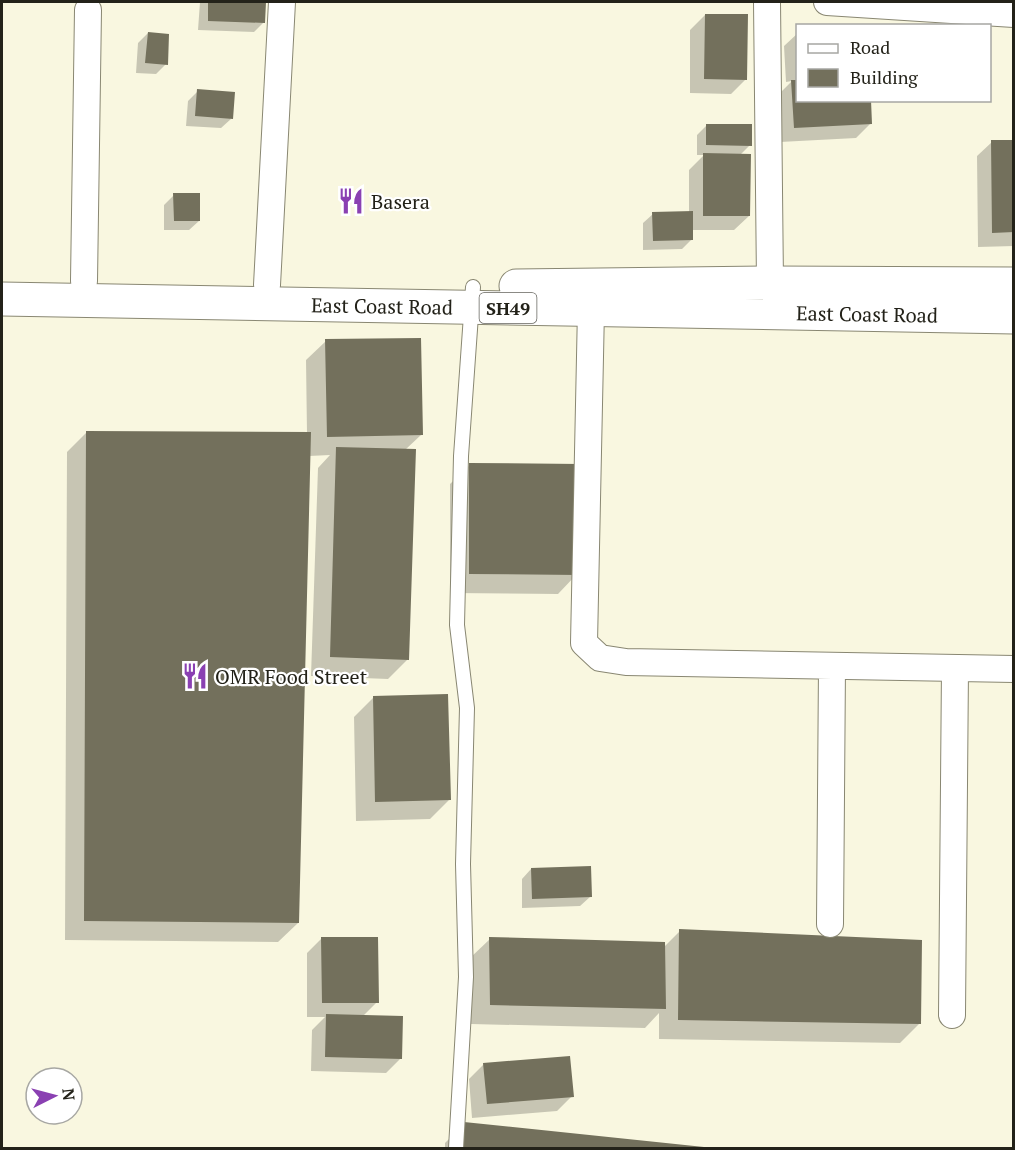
<svg xmlns="http://www.w3.org/2000/svg" width="1015" height="1150" font-family="'PT Serif',serif">
<style>
.shadow{fill:#0003}
.building{fill:#73705c}
.lines{fill:none;stroke-linecap:round;stroke-linejoin:round}
.lane-casing{stroke:#898772;stroke-width:16}
.street-casing{stroke:#898772;stroke-width:28}
.primary-casing{stroke:#898772;stroke-width:35}
.lane{stroke:#fff;stroke-width:14}
.street{stroke:#fff;stroke-width:26}
.primary{stroke:#fff;stroke-width:33}
.labels{text-anchor:middle;dominant-baseline:central;stroke-width:4.5;stroke-linejoin:round;paint-order:stroke}
.shield{fill:#fff;stroke:#65645e;stroke-width:1.5}
.shield-label{font-size:18px;font-weight:bold;fill:#232219}
.poi-label{font-size:20px;fill:#232219;stroke:#fff;text-anchor:start}
.street-label{font-size:20px;fill:#232219;stroke:#fff}
</style>
<rect width="100%" height="100%" fill="#f9f7e0"/>
<path class="shadow" d="M200 2H264V22L254 32 198 30Z
M705 15 746 79 731 94 690 93V30Z
M148 33 166 64 156 74 136 73 138 43Z
M798 33V100L871 123 856 138 780 142 777 96 792 81 786 82 784 46Z
M198 91 231 119 221 128 186 126 188 101Z
M707 125 750 145 740 155 749 216 734 230H692V239L682 249 643 250V223L653 214 689 213V170L704 155H697V135Z
M1014 141V246L978 247 977 156 992 142Z
M174 195 199 221 189 230H164V205Z
M326 341 421 435 405 450 408 659 388 679 311 676 318 468 330 455 309 456 298 923 278 942 65 940 67 452 87 432 307 434 306 360Z
M470 465 577 574 558 594 450 593V484Z
M374 697 449 800 430 819 356 821 354 717Z
M531 869 590 897 580 906 522 908V879Z
M680 931 920 1023 900 1043 659 1039V1013L645 1028 471 1024 470 958 490 939 663 948Z
M322 938 377 1002 363 1016 401 1058 386 1073 311 1071 312 1030 325 1017H307V953Z
M484 1064 572 1096 557 1111 472 1118 469 1079Z
M465 1123 704 1148H445V1143Z"/>
<path class="building" d="M208 2H266L265 23 208 21Z
M705 14H748L747 80 704 79Z
M148 32 169 34 168 65 145 63Z
M791 80H798V100H871L872 124 794 128Z
M197 89 235 92 233 119 195 116Z
M706 124H752V146L706 145Z
M991 140H1014V232L992 233Z
M703 153 751 154 750 216H703Z
M173 193H200V221H174Z
M693 211V240L653 241 652 212Z
M421 338 423 435 327 437 325 339Z
M86 431 311 432 299 923 84 921Z
M336 447 416 449 409 660 330 657Z
M469 463 580 464 579 575 469 574Z
M448 694 451 800 375 802 373 696Z
M591 866 592 897 532 899 531 868Z
M679 929 922 940 921 1024 678 1020Z
M321 937H378L379 1003H322Z
M489 937 665 942 666 1009 490 1005Z
M326 1014 403 1016 402 1059 325 1057Z
M570 1056 574 1097 487 1104 483 1063Z
M464 1122 704 1147V1148H462Z"/>
<g class="lines">
<g class="lane-casing">
<path id="lane" d="M456 1148 466 977 463 864 467 708 457 625 461 456 473 287"/>
</g>
<g class="street-casing">
<path id="street" d="M767 2 770 283
M827 2 1014 14
M84 281 88 10
M267 285 282 2
M591 309 584 643 600 658 626 662 1014 669
M830 924 832 666
M952 1015 955 668"/>
</g>
<g class="primary-casing">
<path id="primary" d="M516 286 770 283 1014 284
M2 299 1014 317"/>
</g>
<use href="#lane" class="lane"/>
<use href="#street" class="street"/>
<use href="#primary" class="primary"/>
</g>
<defs>
<g id="restaurant-bare" transform="scale(2.07)"><path d="M-5-6h1v4h1v-4h1v4h1v-4h1v5L-1.5 .5V6h-2V.5L-5-1ZM5-6V6H3V1.5H1.5Q1.5-4 5-6Z" fill="#8a40b2" stroke="#fff" stroke-width="2.5" paint-order="stroke"/></g>
</defs>
<g fill-rule="evenodd">
<use href="#restaurant-bare" x="351" y="201"/>
<use href="#restaurant-bare" x="195" y="676"/>
</g>
<g class="labels">
<rect class="shield" x="479.5" y="293" width="57" height="30" rx="4.5"/>
<g class="shield-label">
<text x="508" y="308">SH49</text>
</g>
<g class="poi-label">
<text x="371" y="201">Basera</text>
<text x="215" y="676">OMR Food Street</text>
</g>
<g class="street-label">
<text transform="translate(382 306) rotate(1)">East Coast Road</text>
<text transform="translate(867 314) rotate(1)">East Coast Road</text>
</g>
</g>
<rect width="1015" height="1150" fill="none" stroke="#232219" stroke-width="6"/>
<rect x="796" y="24" width="195" height="78" fill="#ffffff" stroke="#a7a7a3" stroke-width="1.5"/>
<rect x="808" y="44" width="30" height="9" fill="#ffffff" stroke="#a7a7a3" stroke-width="1.5"/>
<text x="850" y="54" font-size="18" fill="#232219">Road</text>
<rect x="808" y="69" width="30" height="18" fill="#73705c" stroke="#a7a7a3" stroke-width="1.5"/>
<text x="850" y="84" font-size="18" fill="#232219">Building</text>
<g transform="translate(54 1096) rotate(84)"><circle r="28" fill="#ffffff" stroke="#a7a7a3" stroke-width="1.5"/>
<path d="M0-4.5L10 22L0 15L-10 22Z" fill="#8a40b2"/>
<text y="-9" font-size="16" font-weight="bold" text-anchor="middle" fill="#232219">N</text>
</g>
</svg>
